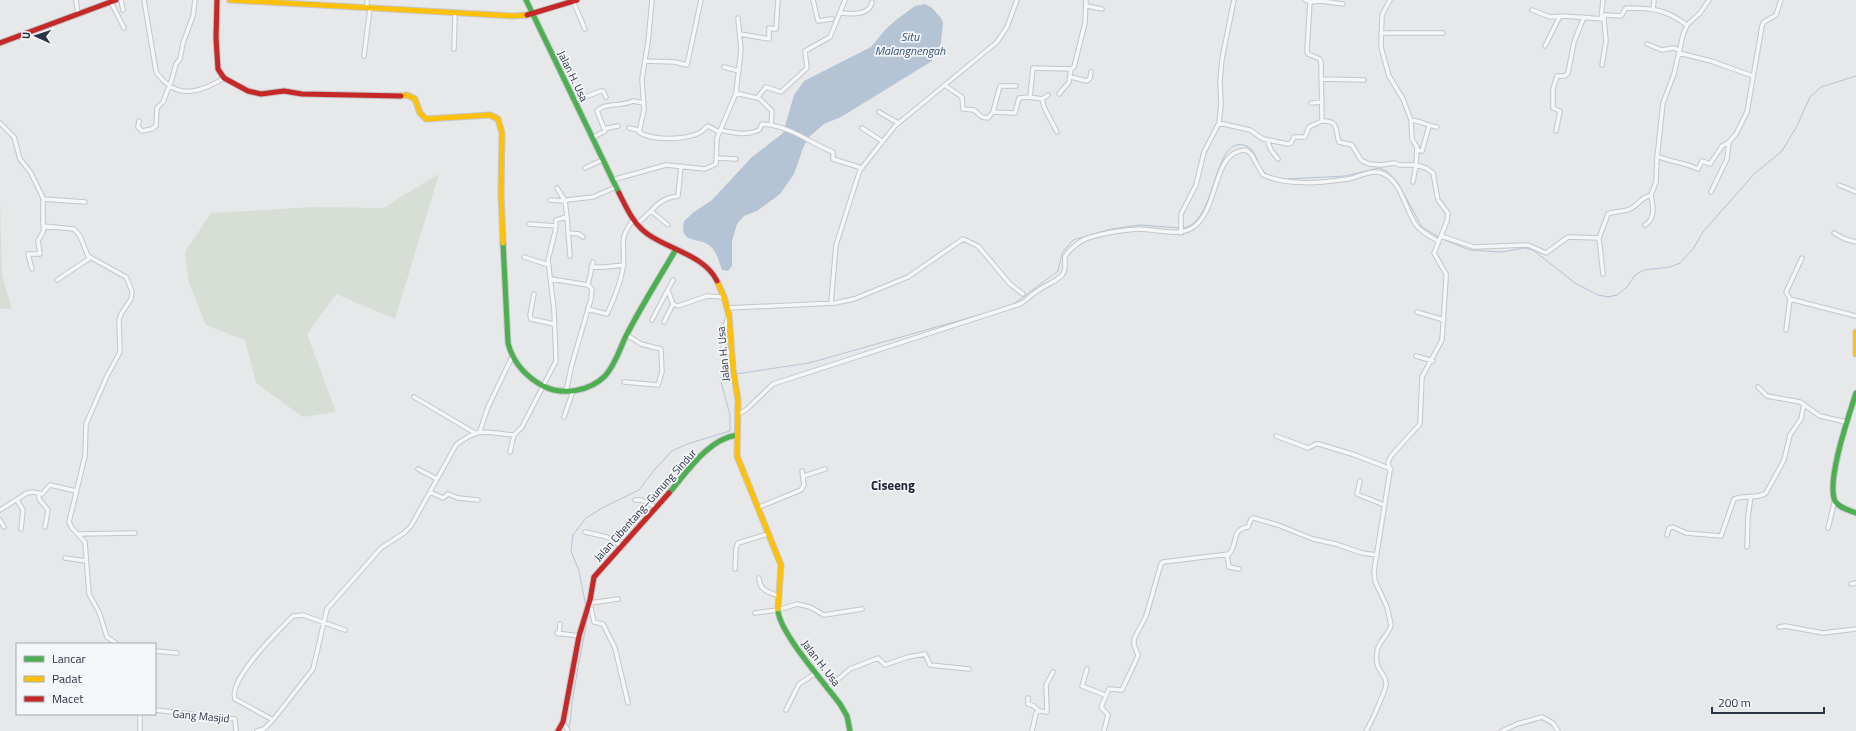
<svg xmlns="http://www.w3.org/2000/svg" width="1856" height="731" font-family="'Titillium Web',sans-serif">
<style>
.green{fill:#d6ded6}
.water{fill:#b4c4d5}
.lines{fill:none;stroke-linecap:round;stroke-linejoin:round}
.stream{stroke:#b4c4d5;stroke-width:1}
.street-casing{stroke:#c4c6c8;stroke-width:5.5}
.fast-casing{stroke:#c4c6c8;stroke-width:7}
.slow-casing{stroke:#c4c6c8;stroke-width:7}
.jam-casing{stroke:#c4c6c8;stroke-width:7}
.street{stroke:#f5f6f7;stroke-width:3.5}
.fast{stroke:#4caf50;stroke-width:5}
.slow{stroke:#ffc107;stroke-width:5}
.jam{stroke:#c62828;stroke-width:5}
.labels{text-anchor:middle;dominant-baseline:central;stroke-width:3.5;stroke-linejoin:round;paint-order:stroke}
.street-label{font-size:11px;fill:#2b3445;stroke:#f4f6f9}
.water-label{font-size:12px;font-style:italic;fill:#34527a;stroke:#f4f6f9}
.quarter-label{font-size:13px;font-weight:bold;fill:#1d2536;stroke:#f4f6f9}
</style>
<rect width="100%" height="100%" fill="#e6e8ea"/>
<path class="green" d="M439 174 395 319 336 294 307 334 336 412 303 417 256 383 245 340 206 325 189 283 185 252 211 213 315 207 383 208Z
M0 201 2 275 12 309H0Z"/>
<path class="water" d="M925 4 932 8 941 18 943 23 941 43 932 61 841 117 824 124 809 137 803 148 794 174 780 194 757 211 744 216 737 224 732 241V266L728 271 722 270C719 262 717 251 709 245 698 237 679 244 684 221L694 212 712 200 751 158 783 133 794 95 804 81 871 47 885 30 896 20 915 6Z"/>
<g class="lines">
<path class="stream" d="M1287 179 1345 176 1379 168 1387 171 1398 183 1422 227 1439 237
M1183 228C1217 224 1212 137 1244 145 1258 148 1256 169 1268 175
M1442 239 1470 250 1502 252 1523 248 1533 250 1575 283 1598 295 1608 297 1617 295 1627 287 1635 275 1644 270 1670 267 1680 263 1693 249 1703 232 1755 173 1782 151 1797 126 1810 97 1821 87 1856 76
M1011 306 1058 271 1062 253 1073 240 1111 229 1140 225 1180 228
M736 374 809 363 979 315
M586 607 579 571 571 551 573 535 586 518 604 507 639 490 655 469 672 451 687 444 730 431V415L720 378 733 375
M569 728C572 716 571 704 574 691 578 665 584 639 588 614"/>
<g class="street-casing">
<path id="street" d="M76 0 78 14
M121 0 123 10
M144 0 156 71C158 76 162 79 166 83 184 99 206 89 224 78
M367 0V8
M652 0 648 42 642 79 644 110 639 132C651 141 688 140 701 132 703 130 705 128 708 126L719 132
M813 0 818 21 832 19
M1305 0 1310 2 1307 50 1308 54 1320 59 1321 63 1322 121C1339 120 1335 130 1339 142L1352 145 1361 160 1369 164 1380 165 1394 163 1400 165H1416L1413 182
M573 1 585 29
M111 2 124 28
M1310 2 1321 1 1343 4
M1087 6 1102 9
M1653 9 1654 0
M1532 10 1550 17 1563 16 1604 19 1605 15 1621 16 1626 8C1653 8 1665 9 1687 25
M840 13C851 14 870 16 872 2
M1601 19 1603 0
M1381 33H1443
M740 34 769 39V28L776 29 778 0
M1647 44 1662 50 1673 48 1680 50
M1545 46 1560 16
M454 49 455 13
M1679 53 1711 61 1753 76
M364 56 370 8
M645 61 675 62 687 65 701 0
M1602 65 1606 41 1604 19
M724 67 739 71
M1071 77 1087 81 1090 78 1091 72
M1321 79 1364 80
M946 86 962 97 963 109 974 110 982 117 988 118 993 112 1000 86H1016
M736 93 757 98 766 87 781 92 807 68 805 51 830 37 845 0
M1059 94 1069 82 1071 69
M1048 95 1042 99 1030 97 1033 68 1071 69 1074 67 1085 23 1086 0
M759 98 772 111 771 125C794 129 812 144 833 152V159L862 168
M1042 99 1044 107 1057 132
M574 101 601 91H603L606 97
M1311 103 1322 102
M879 112 898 123
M993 112 1015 113 1019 98 1030 97
M1411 120C1421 121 1428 126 1437 127
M139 121 138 127 142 131 152 129 156 126 157 108 163 102 172 79 176 64 180 59 183 43 193 16 195 0
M0 123 14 137 20 159 31 173 43 198V226L74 229 80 236 88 256 126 277 132 291 131 299 121 314 119 320 120 352 107 376 86 424 85 456 69 522 72 528 85 542 89 594 99 612 107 637 117 644
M1219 123 1250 130 1263 139 1288 144 1291 143 1294 137H1305L1309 127 1322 121
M629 128 638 130
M862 128 882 141
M604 129 618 126
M720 130C734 133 746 136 759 130L762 124 771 125
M1556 131 1560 111 1553 108V89L1557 76H1565L1568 73 1574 42 1584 17
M592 138 605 131 597 111C605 102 621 107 633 101L644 103
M1267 140 1271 150 1278 159
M1417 150 1422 151 1429 126
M1657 156C1670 162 1684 162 1698 169L1702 161 1710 164 1722 146 1729 142 1736 134 1747 112 1762 26 1764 22 1776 15 1781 0
M717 158 736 159
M585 168 602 160
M612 180 666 165 705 169 716 164 717 138 736 93 741 50 738 18
M1839 185 1856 192
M557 188 565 201
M1711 192 1727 159 1729 142
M43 199 85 202
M550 200 565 201
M651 211C659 201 667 197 678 196L681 166
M567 217 570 256
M529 224 556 226
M637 224 651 211 668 225
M1645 225C1656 218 1653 207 1651 195
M568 233 579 234 583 237
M1181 233V214L1196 185 1204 152 1219 123 1221 104 1220 81 1222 59 1234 0
M1834 233 1845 239 1856 242
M1441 236 1474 247 1528 245 1546 253 1568 237 1599 238 1608 214C1615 211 1623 212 1630 209 1639 205 1638 199 1651 195L1656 182 1657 158 1663 103 1674 74 1683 35 1687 25 1700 13 1709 0
M1599 238 1603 274
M524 257 549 265
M1802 258 1786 292 1790 299 1856 316
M591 267C603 268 612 266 624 265
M32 269 28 254H40L38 241 43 232 44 227
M551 279 588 285
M57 280 90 258
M668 291 673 304 678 306 707 296 724 297
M534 294 530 315 531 319 554 324
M831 303 836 245 860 170 895 126 997 42 1007 27 1017 0
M728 308 835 303 854 299 908 277 963 239 978 246 1010 284 1023 294
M588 309 607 314C614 299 621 283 623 267 626 243 617 242 633 220
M1417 312 1444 320
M729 316C723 324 725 339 723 348L725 351 732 353
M652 320 673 280
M664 322 673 304
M1786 330 1790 299
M1416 356 1433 361
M624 382 658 385 662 372 661 349 641 344 627 335
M1758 387 1767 396 1800 402 1820 416 1846 422
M566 391 572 364 591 299 592 289 588 285 593 262
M414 397 475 433
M739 414 747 409 773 384 1020 304C1027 300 1032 294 1039 290 1047 284 1056 282 1062 275 1067 270 1064 264 1065 257 1068 250 1081 240 1088 238 1103 233 1124 230 1139 229 1157 229 1180 238 1195 226 1220 205 1212 151 1246 150L1251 154 1263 175C1289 186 1321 183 1348 179 1360 177 1372 168 1384 174 1402 183 1405 209 1416 225 1421 232 1431 237 1438 241
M564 417 573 391
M480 431 488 407 511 359
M1276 436 1308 448 1316 444H1319L1355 455 1391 469
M510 452 514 435
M418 469 437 479
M804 476 825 469
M1360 481 1357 494 1384 505
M430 492 443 498 448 494 458 498 478 500
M39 495V499L48 510 45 527
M17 500 23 510 21 529
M635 500H641L656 507
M757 508 801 490 804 485 802 471
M0 510 27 493 33 492 42 494 50 485 76 491
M0 520 4 527
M1828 528 1835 500
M585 532 607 537 623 547
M79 534 135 533
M1667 535 1669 528 1673 527 1686 533 1721 536 1734 499C1744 495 1758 499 1766 493L1784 460 1790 435 1801 419 1804 404
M1747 547 1748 516 1751 496
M1227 555 1229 567 1239 569
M65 558 86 561
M735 569 736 548 738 543 768 534
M759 578C760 591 768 592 779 596
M1851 584 1856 583
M590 603 594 622 603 624 615 648 628 703
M590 603 618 599
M755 613 778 610 797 604 810 607 824 615 862 609
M1779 627 1785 626 1823 633 1856 629
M557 633 579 636
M559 634 560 624
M155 651 177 653
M1087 669 1082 686 1105 695
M828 688 850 669 878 658 885 665 908 657 925 654 930 665 969 669
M1028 698V704L1034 706 1039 711
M155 710 235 719 236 731
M786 710 799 684 816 673
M140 714V731
M273 720 235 699C228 679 279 630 293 616L303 615 345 630
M563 722 568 731
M257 731 264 729 273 720 313 669 327 609 381 548 404 533 411 526 456 445C480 426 486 433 514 435L522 427 556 361 554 310 548 260 555 232 556 220 567 217 565 201 567 200 593 197 616 187
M1032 731 1036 713 1039 711 1047 712 1046 685 1053 672
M1104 731 1108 715 1101 707 1109 689 1122 690 1137 658 1138 655 1134 645V639L1146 616 1161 564 1163 562 1229 554C1239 543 1230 530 1248 527L1251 519 1254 518 1278 525 1313 539 1336 544 1362 553 1377 555
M1366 731C1370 725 1387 688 1386 683 1385 672 1374 671 1377 652 1378 641 1389 635 1391 625L1387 607 1375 581 1374 571 1390 471 1388 462 1391 456 1420 424 1422 377 1442 340 1446 279V274L1434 253 1447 221 1448 213 1438 200 1433 173 1426 168 1416 165 1417 147 1412 139 1411 120 1403 99 1389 76 1381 47 1382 15 1390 0
M1502 731 1517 724 1542 717 1553 723 1558 731"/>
</g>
<g class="fast-casing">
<path id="fast" d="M526 0 619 193
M503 243 508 343C513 363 525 376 543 386 563 396 590 391 605 376 615 365 619 351 625 338 640 308 658 280 675 251
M1856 393C1849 415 1826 481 1835 501 1839 508 1849 510 1856 513
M669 493C687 472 708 439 737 435
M778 609C777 630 826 685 840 704L847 716 850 731"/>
</g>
<g class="slow-casing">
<path id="slow" d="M230 0 513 16 527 15
M401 96 407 95 415 99 420 113 426 119 490 115 498 119 502 133 501 194 503 243
M717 281 724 297 729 315 733 369 738 400 737 456 781 565 778 609
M1856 332V354"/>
</g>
<g class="jam-casing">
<path id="jam" d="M217 0 216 38 218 69 224 78 248 91 261 94 284 91 302 94 401 96
M527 15 577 0
M0 43 116 0
M619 193C627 209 634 225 649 235 671 250 705 256 717 281
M558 731 563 722 579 636 590 600 594 577 669 493"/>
</g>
<use href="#street" class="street"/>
<use href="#fast" class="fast"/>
<use href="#slow" class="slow"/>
<use href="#jam" class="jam"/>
</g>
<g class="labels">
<g class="street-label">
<text transform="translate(573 76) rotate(64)">Jalan H. Usa</text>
<text transform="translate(723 354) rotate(-95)">Jalan H. Usa</text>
<text transform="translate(645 505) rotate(-48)">Jalan Cibentang–Gunung Sindur</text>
<text transform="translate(821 663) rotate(52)">Jalan H. Usa</text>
<text transform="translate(201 716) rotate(5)">Gang Masjid</text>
</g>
<g class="water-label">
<text x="910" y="36">Situ<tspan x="910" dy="14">Malangnengah</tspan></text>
</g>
<g class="quarter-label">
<text x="893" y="485">Ciseeng</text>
</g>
</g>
<rect x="16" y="643" width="140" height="72" fill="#f4f6f9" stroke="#a4a8b1"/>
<rect x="24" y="656" width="20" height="6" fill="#4caf50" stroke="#a4a8b1"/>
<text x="52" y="663" font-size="12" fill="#2b3445">Lancar</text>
<rect x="24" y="676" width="20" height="6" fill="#ffc107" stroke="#a4a8b1"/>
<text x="52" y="683" font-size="12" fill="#2b3445">Padat</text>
<rect x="24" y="696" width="20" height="6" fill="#c62828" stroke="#a4a8b1"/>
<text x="52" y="703" font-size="12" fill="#2b3445">Macet</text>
<g transform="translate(36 36) rotate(273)" stroke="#f4f6f9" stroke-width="3" paint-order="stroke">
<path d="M0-3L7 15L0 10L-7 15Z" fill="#2b3445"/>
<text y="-6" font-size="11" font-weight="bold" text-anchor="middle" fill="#2b3445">U</text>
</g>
<path d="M1712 707v6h112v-6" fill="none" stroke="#2b3445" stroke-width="2"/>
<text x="1718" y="707" font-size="12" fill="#2b3445" stroke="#f4f6f9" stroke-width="3" paint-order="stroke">200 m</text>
</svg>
